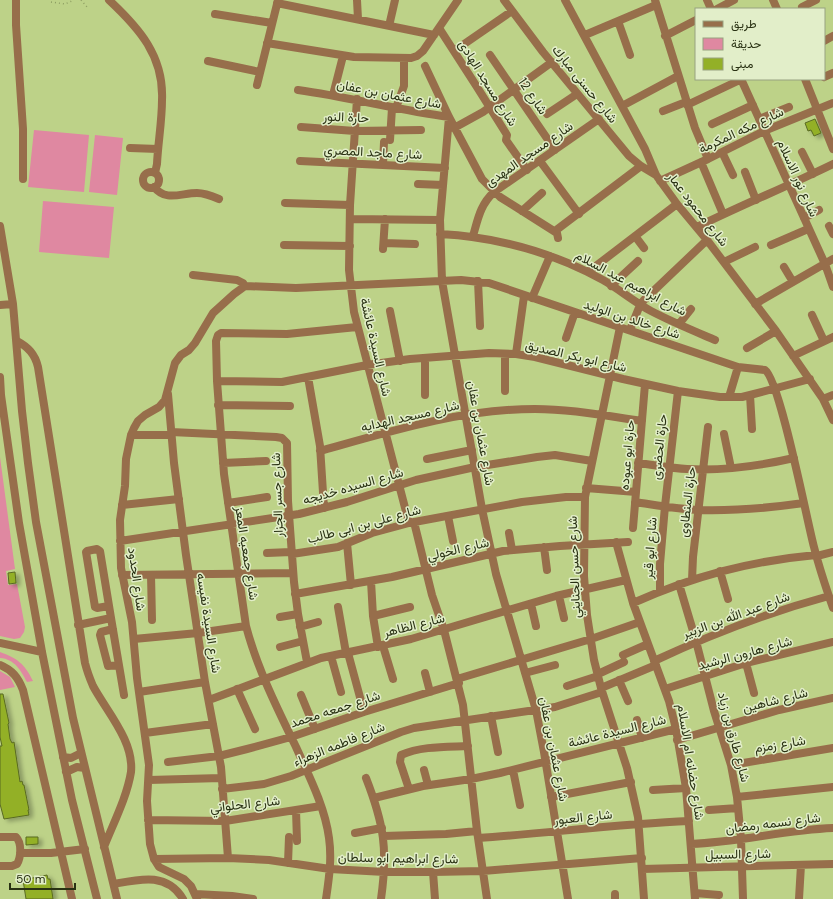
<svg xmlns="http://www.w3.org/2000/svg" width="833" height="899" font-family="'DM Sans',Vazirmatn,sans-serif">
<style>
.green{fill:#df88a1}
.building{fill:#93b027;stroke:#596a21;filter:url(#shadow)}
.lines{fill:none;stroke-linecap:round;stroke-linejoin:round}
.path{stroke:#8e9f63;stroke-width:1.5;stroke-dasharray:1 3;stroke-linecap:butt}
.minor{stroke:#976e4b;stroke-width:8}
.labels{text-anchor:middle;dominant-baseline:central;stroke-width:3;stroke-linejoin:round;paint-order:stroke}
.street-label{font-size:13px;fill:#293113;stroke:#e2eec9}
</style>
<defs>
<filter id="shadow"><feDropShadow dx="4" dy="2.5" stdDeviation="2" flood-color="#0004"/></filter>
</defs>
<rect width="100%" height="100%" fill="#bdd288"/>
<path class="green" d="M34 130 89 135 84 192 28 187Z
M95 135 123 138 117 195 89 192Z
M43 201 114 207 109 258 39 252Z
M0 457 15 569 6 571 8 585 17 584 25 627 24 632 20 638 14 639 0 636Z
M0 652C17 658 25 664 33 681L27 682C21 671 15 659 0 658Z
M0 671 10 677 15 687 0 690Z"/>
<path class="building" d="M815 119 821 133 814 136 811 130 808 131 805 123Z
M15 572 16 583 9 584 8 573Z
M0 694H3L9 723 8 724 10 739 12 743 14 742 20 782 22 781 23 785H24L29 810H28L29 815 4 819 0 804V746H2L0 737Z
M26 837H38V844L26 845Z
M47 875 48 879H50L53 899H26L23 880Z"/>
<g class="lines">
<path class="path" d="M81 0 87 7
M51 2 65 4 74 0"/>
<path class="minor" d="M16 0V25L23 129V179
M109 0C139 28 164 56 162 100 162 121 158 143 157 164L155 173
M357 0 358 19
M504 0 543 52 629 156 641 166 656 175
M565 0 645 149 656 175 677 204 707 240 776 331 823 399 833 420
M655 0 695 128 708 159
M707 0 711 9
M773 0 777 9
M277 3 434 35
M802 7 816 0
M717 9 734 0
M215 14 272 23
M618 21 630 55
M389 26 395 0
M439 28 477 87 507 135 506 140 527 170
M585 35 656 5
M665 36 696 20
M824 41 833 36
M267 43 354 57 411 58 417 56 423 51 458 0
M454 51 512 11
M490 55 555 150
M208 61 260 72
M425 66 449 117 482 179 500 197 557 233 558 238
M824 77 833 73
M741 79 825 264 833 287
M805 79 833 149
M257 85 278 0
M298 90C349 97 398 110 449 117L440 220 442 281 482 509 496 574 536 710 544 752 568 899
M333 95 343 56
M357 99 350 205 349 270 354 312 409 523
M687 105 742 79
M622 106 678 76
M396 108 404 86V59
M663 111 686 102
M547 114 577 94
M759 119 789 107
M712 124 753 105
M301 127 355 131 421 130
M454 128 483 112 552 62
M390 140 392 108
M130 148 158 149
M722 152 733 175
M802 152 813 174
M300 161 445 168
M540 161 579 214
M701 162 723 214
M383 165 384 142
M745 172 756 200
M143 180a8 8 0 1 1 16 0a8 8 0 1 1-16 0Z
M660 181 708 159 764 131 833 103
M418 184 443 185
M154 187C166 202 181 193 197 193 204 193 212 196 219 199
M285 203 350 205
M522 211 542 193
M804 218 819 210
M350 219 440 220
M0 226 13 304 22 411 28 463 36 522 73 718 117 899
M829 226 833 234
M697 227C742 205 788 186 833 164
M555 231 641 166
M440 234C497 237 552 252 603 280 619 289 634 302 651 311 672 322 694 331 715 340
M473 236C478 219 480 205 494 192L599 119
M635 236 644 248
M384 243 415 244
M284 245 350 246
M771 245 808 229
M383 249 385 219
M724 262 755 247
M784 267 793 282
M588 272 677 204
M193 275 237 280 243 283 245 286
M478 281 480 326
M245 286 296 288 461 280 489 283 738 367 765 370C780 380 807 521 814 547 819 567 826 588 833 608
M611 286 638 261
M532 298 550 256
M755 304 833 259
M0 305 13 304
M390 311 400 361
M812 315 824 341
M679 324 691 309
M620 327 585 497 584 576 587 615 594 660 601 688 627 768 638 817 644 899
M630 330 640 305 644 300 707 240
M566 338 575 312
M17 341C28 347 35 354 38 367L85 663C87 671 90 679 93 686 107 712 134 741 131 772 127 797 113 824 104 847
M747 348 776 331
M516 354 524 296
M793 356 833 337
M425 358V395
M0 377 1 395 19 523 42 652 72 800 97 899
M308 377 320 446 324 508
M217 381 282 382 367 365 410 359 489 353 516 354 535 357 623 379 678 391 720 397H742L750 395 810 379
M505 391V354
M168 394 174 463 186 555 205 682 221 767 228 858
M750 395 752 429
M729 397 738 367
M823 399 833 395
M218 405 290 406
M171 432 276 437 282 438 287 443 288 501 294 582 298 614 307 662
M724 434 731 468
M131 435H171
M320 451C391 431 462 409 535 409 571 409 606 416 642 421
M427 459 472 450
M223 463 266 461
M638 463C655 465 671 468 687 469 723 471 759 466 794 458
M586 488 636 492
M635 502C656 505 678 509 699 510 735 511 769 508 804 503
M228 503 267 497
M122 505 179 499
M448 516 453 541
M414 522 432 595 444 630 463 705 477 831 487 899
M633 528 645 384
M509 533 512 550
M120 541 299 514 347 502 416 480 475 467 537 457 555 455 592 461
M616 542 633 603 669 701 676 729 686 788 695 899
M347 543 351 585
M544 547 547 570
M267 553 291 552
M292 554 338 547 372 533 409 523 522 502 566 497H585
M817 556 833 552
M720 571 728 599
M122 575 293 573
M151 575 152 620
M692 580 693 557 708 427
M371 581 373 616 378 647
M679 584 696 641 714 711 731 765 737 797 741 839 743 899
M660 591V564L665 506 678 391
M295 594 392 577 503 551 560 546 628 542
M559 596 564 618
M633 603C694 576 750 561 816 555
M531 604 536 626
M109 606 97 608 95 607 86 552 87 551 97 549 100 551 111 618 124 695
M338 607 346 653
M373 616 410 607
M280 617 298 614
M78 625 111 618
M300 627 318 622
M113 629 101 632 100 635 108 666 119 665
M134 639 198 633 246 626
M0 643 42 652
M383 646 393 679
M280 647 303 641
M348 653 364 712
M623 655 648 644
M331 656 341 692
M654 661C712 634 766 613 829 596
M746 663 754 693
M0 665C12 670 18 677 23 690L72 899
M425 673 430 692
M525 673 555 665
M598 674 624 662
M457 679 591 639 640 622
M619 680 628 701
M567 686 598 676
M601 688 656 665
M237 689 255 729
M665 689 746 663 833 642
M139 692 205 682
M301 695 315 729
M209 700 321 658 411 639 556 596 626 580
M491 716 498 752
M637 720 642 738
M145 733 213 724
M677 740 779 710 833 698
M63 757 71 758 81 753
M168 762 219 756 247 749 291 737 364 712 459 683
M731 765 833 748
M424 770 428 785
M513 770 520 805
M66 772 77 767 85 768
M366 778C384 824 388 850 381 899
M149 780 221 778
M222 789 264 784 291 776 401 732 414 728 555 707 602 692
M409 789 400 762 401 755C421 746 446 747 468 746
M653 790 686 788
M551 797 631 782
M737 797 833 787
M374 798 423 786 471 779 500 773 676 729
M296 810 297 841
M709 810 738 808
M148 820 225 821 321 806
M355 833 382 828
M384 836 446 834 477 831
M0 837H16C22 843 21 857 17 864L12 866H0
M478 838C549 833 619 824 689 821
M691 844C739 842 785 830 833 828
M20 853H51L85 849
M154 859 228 858 269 860 330 869 385 872H433L483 871 642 858
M288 863 289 837
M642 869 833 864
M433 872 435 899
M114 884C140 879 167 872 183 899
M695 893 719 895
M196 894 232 896 253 899
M615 894V899
M197 899 191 886 184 879 159 867 154 859 150 844 147 801 149 765 137 678 132 622 121 568 120 520 125 486 126 459 131 435 134 428 138 421 145 415 159 407 165 400 175 363 181 355 189 350 195 343 213 313 234 294 245 286
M326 899C329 878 332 859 329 838 325 807 309 776 296 747 277 708 257 668 246 626L224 474 217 381 216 341 218 335 221 333 287 334 357 327
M799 899 801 865"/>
</g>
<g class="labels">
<g class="street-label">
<text transform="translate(488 83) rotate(58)">شارع مسجد الهادى</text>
<text transform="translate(585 84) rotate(51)">شارع حسنى مبارك</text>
<text transform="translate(389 94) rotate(11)">شارع عثمان بن عفان</text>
<text transform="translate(533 96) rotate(56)">شارع 12</text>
<text transform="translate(346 117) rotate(2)">حارة النور</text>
<text transform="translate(741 130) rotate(-25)">شارع مكه المكرمة</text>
<text transform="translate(373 152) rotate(3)">شارع ماجد المصري</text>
<text transform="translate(529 154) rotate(-35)">شارع مسجد المهدى</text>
<text transform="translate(798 178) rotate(66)">شارع نور الاسلام</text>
<text transform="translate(698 209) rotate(52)">شارع محمود عمار</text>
<text transform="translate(631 283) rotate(28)">شارع ابراهيم عبد السلام</text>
<text transform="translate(632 319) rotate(18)">شارع خالد بن الوليد</text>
<text transform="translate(376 347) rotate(77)">شارع السيدة عائشة</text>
<text transform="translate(576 356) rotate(13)">شارع ابو بكر الصديق</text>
<text transform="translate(410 416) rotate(-13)">شارع مسجد الهدايه</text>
<text transform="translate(481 433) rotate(80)">شارع عثمان بن عفان</text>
<text transform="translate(659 447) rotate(-84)">حارة الحضرى</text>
<text transform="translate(627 455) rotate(-85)">حارة ابو عبوده</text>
<text transform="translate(353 486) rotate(-16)">شارع السيده خديجه</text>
<text transform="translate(277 495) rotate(-92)">شارع جسر الجزار</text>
<text transform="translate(687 502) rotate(-83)">حارة المنطاوى</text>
<text transform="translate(364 524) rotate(-15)">شارع على بن ابى طالب</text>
<text transform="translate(650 548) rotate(-86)">شارع ابو قير</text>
<text transform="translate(458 549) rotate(-13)">شارع الخولي</text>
<text transform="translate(247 553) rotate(81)">شارع جمعيه المعز</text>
<text transform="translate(574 567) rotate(-92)">شارع حسن الجنايني</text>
<text transform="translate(137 579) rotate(82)">شارع الحدود</text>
<text transform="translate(736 615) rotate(-20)">شارع عبد الله بن الزبير</text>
<text transform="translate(209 623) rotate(81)">شارع السيدة نفيسه</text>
<text transform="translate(414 625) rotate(-14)">شارع الظاهر</text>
<text transform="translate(745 653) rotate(-15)">شارع هارون الرشيد</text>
<text transform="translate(775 700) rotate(-14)">شارع شاهين</text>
<text transform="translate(335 709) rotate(-18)">شارع جمعه محمد</text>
<text transform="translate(617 731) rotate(-14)">شارع السيدة عائشة</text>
<text transform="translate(734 737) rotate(75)">شارع طارق بن زياد</text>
<text transform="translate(339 744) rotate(-22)">شارع فاطمه الزهراء</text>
<text transform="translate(780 744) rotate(-9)">شارع زمزم</text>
<text transform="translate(554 749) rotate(79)">شارع عثمان بن عفان</text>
<text transform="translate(691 762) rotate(81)">شارع حضانه ام الاسلام</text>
<text transform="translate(245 804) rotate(-6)">شارع الحلواني</text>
<text transform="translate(583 817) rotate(-6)">شارع العبور</text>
<text transform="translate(773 823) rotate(-7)">شارع نسمه رمضان</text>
<text transform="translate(738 854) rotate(-1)">شارع السبيل</text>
<text transform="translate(398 858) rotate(1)">شارع ابراهيم ابو سلطان</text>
</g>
</g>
<rect x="695" y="8" width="130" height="72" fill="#e2eec9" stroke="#98a280"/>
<rect x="703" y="21" width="20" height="6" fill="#976e4b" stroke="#98a280"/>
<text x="731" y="28" font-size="12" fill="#293113">طريق</text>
<rect x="703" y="38" width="20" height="12" fill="#df88a1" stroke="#98a280"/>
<text x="731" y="48" font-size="12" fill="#293113">حديقة</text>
<rect x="703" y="58" width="20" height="12" fill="#93b027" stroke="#98a280"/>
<text x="731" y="68" font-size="12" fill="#293113">مبنى</text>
<path d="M10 883v6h65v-6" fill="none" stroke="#293113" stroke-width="2"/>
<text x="16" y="883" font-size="12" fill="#293113" stroke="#e2eec9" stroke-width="3" paint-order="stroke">50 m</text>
</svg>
